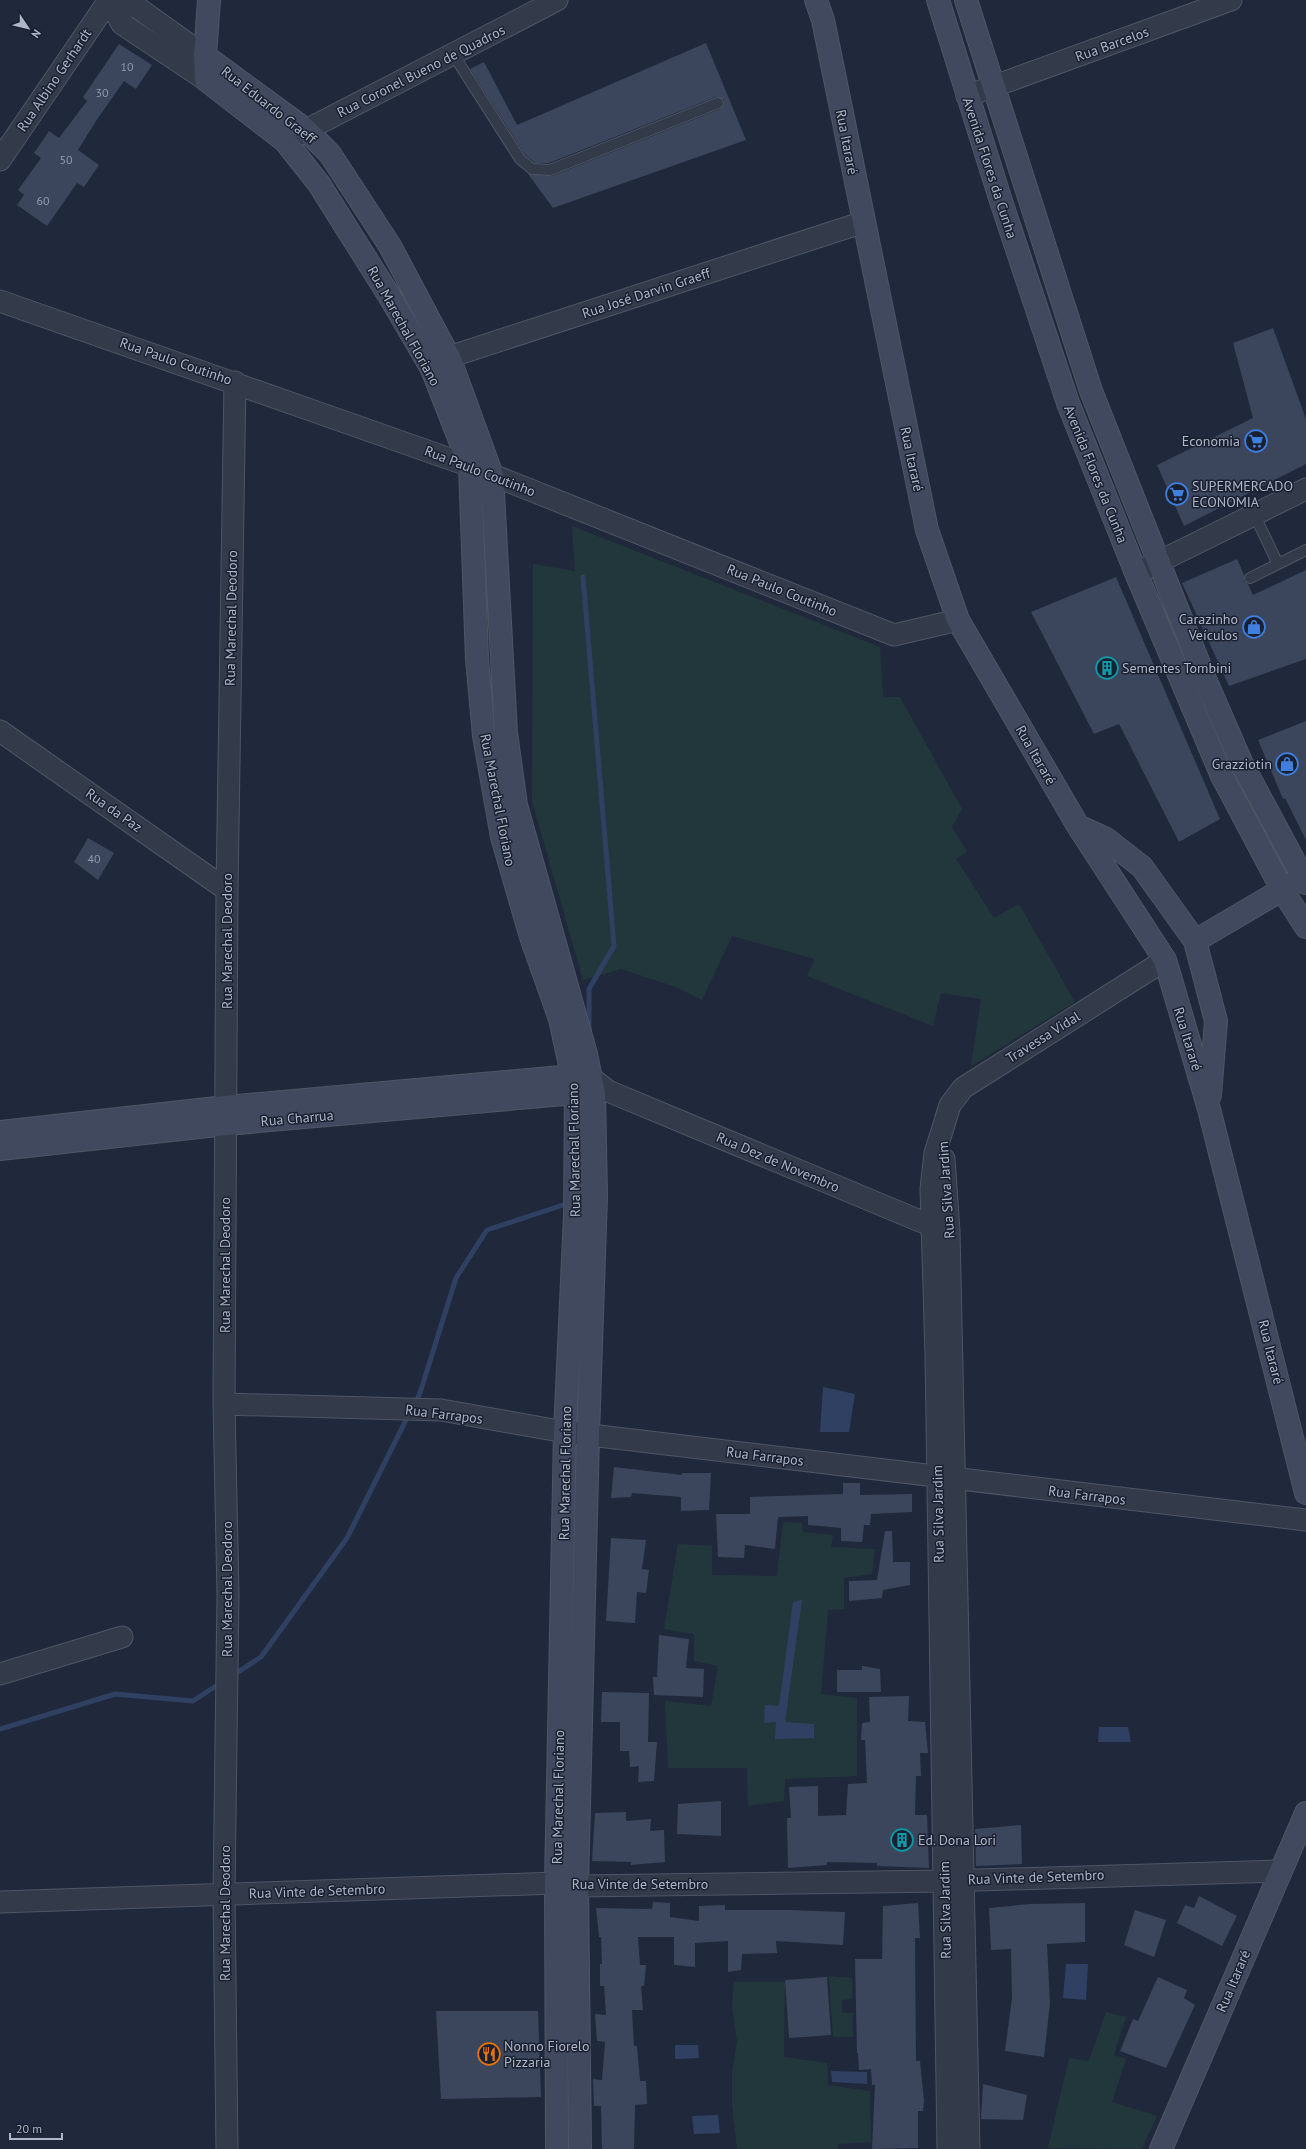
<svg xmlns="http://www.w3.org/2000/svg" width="1306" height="2149" font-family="'PT Sans',sans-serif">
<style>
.green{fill:#22373c}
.water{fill:#304062}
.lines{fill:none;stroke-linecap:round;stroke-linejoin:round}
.stream{stroke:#304062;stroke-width:5}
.building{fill:#3b455c}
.lane-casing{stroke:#4e5666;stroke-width:12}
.street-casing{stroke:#4e5666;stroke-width:23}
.secondary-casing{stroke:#4e5666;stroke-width:24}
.lane{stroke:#333b4b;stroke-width:10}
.street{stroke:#333b4b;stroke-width:21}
.secondary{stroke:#41495f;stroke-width:22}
.labels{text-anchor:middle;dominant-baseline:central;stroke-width:3;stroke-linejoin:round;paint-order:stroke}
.number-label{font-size:12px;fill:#919aad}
.street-label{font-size:14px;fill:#aeb6c8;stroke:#192030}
.poi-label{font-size:14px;fill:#aeb6c8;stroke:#192030;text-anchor:start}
</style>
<rect width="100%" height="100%" fill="#20293b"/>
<path class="green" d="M572 526 880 647 883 697H900L962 809 952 827 967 851 956 859 994 918 1019 904 1075 1002 971 1066 981 999 941 993 933 1026 807 976 815 959 732 936 702 1000 676 987 621 969 583 980 532 801 533 564 575 571Z
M783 1522 802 1523 803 1532 833 1535 831 1547 875 1549 872 1574 844 1578V1609L828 1610 821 1694 857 1698V1776L785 1779 784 1801 748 1806 747 1768H668L665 1701 711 1706 718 1666 694 1661V1634L664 1629 678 1544 712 1546V1575L777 1576Z
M829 1976 852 1978V1999L842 2000V2013H853V2037H833Z
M734 1982H785L784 2057 827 2063 828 2085 870 2091 871 2142 838 2144V2149H737L732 2104V2073L737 2042 732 2007Z
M1106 2012 1126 2017 1114 2055 1126 2059 1112 2102 1157 2116 1142 2149 1048 2148 1069 2058 1089 2061Z"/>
<path class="water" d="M823 1387 855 1394 849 1432H820Z
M802 1600 785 1722 814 1724V1738L775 1739 776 1722 764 1723 765 1705 779 1706 793 1602Z
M1099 1727H1128L1131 1742H1098Z
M1066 1964H1088L1086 2000 1063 1998Z
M675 2045H698L699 2058 675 2059Z
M831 2071 867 2072V2084L832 2082Z
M718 2115 720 2133 694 2134 692 2116Z"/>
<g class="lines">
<path class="stream" d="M583 577 614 946 589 989V1030
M415 1404 420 1393 456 1278 487 1230 569 1203
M232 1676 261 1657 347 1538 409 1414
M0 1729 115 1694 193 1701 222 1682"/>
</g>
<path class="building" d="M706 43 746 140 553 208 528 174 552 176 720 109 724 104V100L719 97H716L549 163H535L525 155 470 69 484 62 517 125Z
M119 44 152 65 136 89 124 81 96 121 78 150 99 165 84 187 77 183 47 226 17 205 24 195 18 190 41 158 34 153 49 131 59 138 87 101 83 97Z
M1273 328 1306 419V464L1184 526 1157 465 1253 418 1233 343Z
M1237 559 1244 575V581L1248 584 1253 595 1306 570V659L1229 686 1182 583Z
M1116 577 1220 819 1179 842 1119 724 1094 734 1031 612Z
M1306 721V840L1285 798 1283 799 1258 740Z
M88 838 114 853 98 880 74 862Z
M614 1467 682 1475V1473H711L709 1510 681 1511V1497L632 1493 631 1497 611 1498Z
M843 1483H860V1495L912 1494V1512L871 1514 870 1525H864L862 1542 841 1541V1528L808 1525V1516L778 1517 775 1549 745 1545 744 1558 718 1557 716 1514H750V1497L843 1494Z
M885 1531H892L893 1562H910V1585L883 1590 882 1598 849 1601V1581L877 1580Z
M611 1538 646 1540 642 1569 649 1570 646 1593 637 1592 635 1623 606 1621Z
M659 1635 689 1639 686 1668 704 1669 703 1697 654 1695 653 1677H657Z
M862 1666 880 1669 881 1692H837V1670H862Z
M602 1692 649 1693 648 1742H657L654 1781 638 1782 639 1766 630 1767 629 1751H620V1722H601Z
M909 1696 908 1721 925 1722 928 1753H920L921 1776H916L915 1815H927L929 1868 877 1866V1863L827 1862V1865L788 1868 787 1818H791L789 1787 818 1786V1816L846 1815 848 1784 867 1783 865 1740H861L862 1723 870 1722 869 1697Z
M721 1801V1836L677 1834 678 1804Z
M626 1812V1821L651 1819 650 1831 664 1830 665 1862 631 1865V1862L592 1861 595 1813Z
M1021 1825 1022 1864 976 1866 975 1829Z
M1199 1896 1237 1916 1222 1946 1177 1923 1185 1905 1194 1908Z
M653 1902 670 1903V1917L699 1921V1906L725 1905V1910H788L845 1912 843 1945 776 1941 777 1953 742 1954 741 1970 728 1972V1941L695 1943V1967L674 1965V1937H638L640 1965H646L644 1986H641L643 2010H632L634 2046H637L640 2081H646L647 2104 635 2105 634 2149H602L601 2106H594L593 2079 602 2080 605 2042 597 2041 595 2014 606 2015 604 1986H600V1964H602L601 1937H599L596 1908 652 1909Z
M918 1903 920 1938H915L916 2061H920L924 2101 923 2111H918V2148L872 2149 875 2085H872L871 2069 859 2070 858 2053H857L855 1959H882L883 1906Z
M1085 1903V1942L1047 1944 1050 2003 1044 2057 1005 2051 1012 1998 1011 1949 991 1950 989 1908 1030 1904Z
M1135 1910 1166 1920 1154 1957 1124 1945Z
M827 1977 831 2035 789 2038 785 1980Z
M1158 1977 1187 1990 1184 1998 1195 2005 1166 2068 1120 2051 1133 2019 1138 2021Z
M436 2011H538L541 2097 441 2099Z
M983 2084 1027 2095 1023 2120 981 2119Z"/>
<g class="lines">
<g class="lane-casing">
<path id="lane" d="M453 54 520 159 532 169 550 170 718 103
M1254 514 1278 564
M1250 578 1306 550"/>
</g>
<g class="street-casing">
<path id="street" d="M108 0 122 24 206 80
M109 0 138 8 205 56
M967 96 1231 0
M291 138 557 0
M0 160 109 0
M0 301 470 466 894 635 958 620
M435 367 449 357 864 222
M1136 573 1306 489
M0 731 227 890
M591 1078 608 1091 932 1226 945 1230
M944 1159 949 1231 969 2149
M224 1404 441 1410 565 1432 1306 1520
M0 1674 122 1637
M0 1902 556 1883 577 1886 945 1881 1281 1871
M227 2149 224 1893 228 1594 224 1404 227 890 235 382
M948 2149 936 1355 931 1189 935 1153 942 1131 950 1105 963 1088 1165 960"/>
</g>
<g class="secondary-casing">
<path id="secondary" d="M209 0 205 56 206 80 285 141 319 184 390 297 432 369 470 466 477 659 484 736 502 837 531 937 560 1019 576 1093 575 1216 565 1432 556 1883 557 2149
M816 0 823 20 927 530 958 620 1078 826 1165 960 1209 1109 1306 1493
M938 0 1000 198 1068 403 1136 573 1222 776 1283 891 1306 927
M966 0 1091 391 1205 679 1242 764 1306 883
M205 56 306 130 330 154 390 246 449 357 492 475 506 733 516 805 586 1054 594 1094 596 1196 588 1434 577 1886 580 2149
M1078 826 1106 839 1142 867 1195 941 1216 1021 1210 1095
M1195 941 1295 882
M0 1132 226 1107 573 1076 588 1078
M0 1149 226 1124 576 1093H590
M1161 2149 1306 1813"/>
</g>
<use href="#lane" class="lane"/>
<use href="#street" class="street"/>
<use href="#secondary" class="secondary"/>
</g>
<defs>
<g id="supermarket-ring" transform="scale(1.15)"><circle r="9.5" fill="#192030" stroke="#3f7fe0" stroke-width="1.5"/><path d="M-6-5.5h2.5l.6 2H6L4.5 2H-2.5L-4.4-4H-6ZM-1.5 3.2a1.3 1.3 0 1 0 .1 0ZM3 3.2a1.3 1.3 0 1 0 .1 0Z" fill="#3f7fe0"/></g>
<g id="shop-ring" transform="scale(1.15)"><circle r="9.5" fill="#192030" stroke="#3f7fe0" stroke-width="1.5"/><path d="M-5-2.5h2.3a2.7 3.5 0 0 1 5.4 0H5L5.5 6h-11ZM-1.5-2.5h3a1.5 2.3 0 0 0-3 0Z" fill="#3f7fe0"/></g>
<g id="building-ring" transform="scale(1.15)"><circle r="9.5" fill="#192030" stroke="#0f9aa8" stroke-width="1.5"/><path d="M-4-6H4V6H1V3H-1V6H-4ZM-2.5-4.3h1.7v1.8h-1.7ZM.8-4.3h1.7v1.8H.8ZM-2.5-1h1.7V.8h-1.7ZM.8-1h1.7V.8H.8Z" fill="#0f9aa8"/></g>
<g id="restaurant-ring" transform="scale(1.15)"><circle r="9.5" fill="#192030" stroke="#e8710a" stroke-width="1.5"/><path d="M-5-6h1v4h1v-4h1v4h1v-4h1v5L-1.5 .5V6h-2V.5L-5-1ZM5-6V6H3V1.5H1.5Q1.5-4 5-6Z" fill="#e8710a"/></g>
</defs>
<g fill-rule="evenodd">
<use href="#supermarket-ring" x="1256" y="441"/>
<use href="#supermarket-ring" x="1177" y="494"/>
<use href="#shop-ring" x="1254" y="627"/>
<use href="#building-ring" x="1107" y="668"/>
<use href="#shop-ring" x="1287" y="764"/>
<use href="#building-ring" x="902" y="1840"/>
<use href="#restaurant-ring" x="489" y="2054"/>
</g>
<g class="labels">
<g class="number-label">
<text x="127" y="66">10</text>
<text x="102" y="92">30</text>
<text x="66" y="159">50</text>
<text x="43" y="200">60</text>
<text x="94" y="858">40</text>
</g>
<g class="street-label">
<text transform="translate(1112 44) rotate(-20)">Rua Barcelos</text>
<text transform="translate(421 71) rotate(-27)">Rua Coronel Bueno de Quadros</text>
<text transform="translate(54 80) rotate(-56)">Rua Albino Gerhardt</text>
<text transform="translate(269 105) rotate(38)">Rua Eduardo Graeff</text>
<text transform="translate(847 142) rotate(79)">Rua Itararé</text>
<text transform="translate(990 168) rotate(72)">Avenida Flores da Cunha</text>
<text transform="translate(646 293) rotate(-18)">Rua José Darvin Graeff</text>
<text transform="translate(404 326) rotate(61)">Rua Marechal Floriano</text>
<text transform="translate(176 361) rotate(19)">Rua Paulo Coutinho</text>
<text transform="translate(912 459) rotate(78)">Rua Itararé</text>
<text transform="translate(480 471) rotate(21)">Rua Paulo Coutinho</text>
<text transform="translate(1096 474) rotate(68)">Avenida Flores da Cunha</text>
<text transform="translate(782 590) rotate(22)">Rua Paulo Coutinho</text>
<text transform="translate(231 618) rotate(-89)">Rua Marechal Deodoro</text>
<text transform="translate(1036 755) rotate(60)">Rua Itararé</text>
<text transform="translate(498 800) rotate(79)">Rua Marechal Floriano</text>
<text transform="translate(114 810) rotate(35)">Rua da Paz</text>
<text transform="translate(227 941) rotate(-90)">Rua Marechal Deodoro</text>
<text transform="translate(1043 1037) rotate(-32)">Travessa Vidal</text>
<text transform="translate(1188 1039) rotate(73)">Rua Itararé</text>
<text transform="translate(297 1118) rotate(-5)">Rua Charrua</text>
<text transform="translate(574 1150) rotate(-91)">Rua Marechal Floriano</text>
<text transform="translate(778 1162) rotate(23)">Rua Dez de Novembro</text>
<text transform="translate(946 1190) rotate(-94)">Rua Silva Jardim</text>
<text transform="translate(225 1265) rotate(-90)">Rua Marechal Deodoro</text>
<text transform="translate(1271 1352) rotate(76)">Rua Itararé</text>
<text transform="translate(444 1414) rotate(7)">Rua Farrapos</text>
<text transform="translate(765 1456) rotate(7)">Rua Farrapos</text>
<text transform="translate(565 1473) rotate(-89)">Rua Marechal Floriano</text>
<text transform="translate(1087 1495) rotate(7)">Rua Farrapos</text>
<text transform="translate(938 1514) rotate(-91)">Rua Silva Jardim</text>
<text transform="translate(227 1589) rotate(-90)">Rua Marechal Deodoro</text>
<text transform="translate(558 1797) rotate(-89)">Rua Marechal Floriano</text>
<text transform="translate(1036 1877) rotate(-2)">Rua Vinte de Setembro</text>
<text x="640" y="1884">Rua Vinte de Setembro</text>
<text transform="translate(317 1891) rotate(-2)">Rua Vinte de Setembro</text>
<text transform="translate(945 1910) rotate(-91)">Rua Silva Jardim</text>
<text transform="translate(225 1913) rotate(-90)">Rua Marechal Deodoro</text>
<text transform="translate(1233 1981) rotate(-67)">Rua Itararé</text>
</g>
<g class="poi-label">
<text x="1240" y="441" text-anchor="end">Economia</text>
<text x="1192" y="486">SUPERMERCADO<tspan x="1192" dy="16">ECONOMIA</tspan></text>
<text x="1238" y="619" text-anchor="end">Carazinho<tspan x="1238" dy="16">Veículos</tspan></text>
<text x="1122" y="668">Sementes Tombini</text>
<text x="1272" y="764" text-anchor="end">Grazziotin</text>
<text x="918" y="1840">Ed. Dona Lori</text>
<text x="504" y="2046">Nonno Fiorelo<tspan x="504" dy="16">Pizzaria</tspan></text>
</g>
</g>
<g transform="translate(28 28) rotate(125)" stroke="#192030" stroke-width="3" paint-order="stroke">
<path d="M0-3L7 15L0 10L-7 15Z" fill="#aeb6c8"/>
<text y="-6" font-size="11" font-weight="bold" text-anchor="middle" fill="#aeb6c8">N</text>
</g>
<path d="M10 2133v6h52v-6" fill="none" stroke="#aeb6c8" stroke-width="2"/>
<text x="16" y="2133" font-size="12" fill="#aeb6c8" stroke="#192030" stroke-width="3" paint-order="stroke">20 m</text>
</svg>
